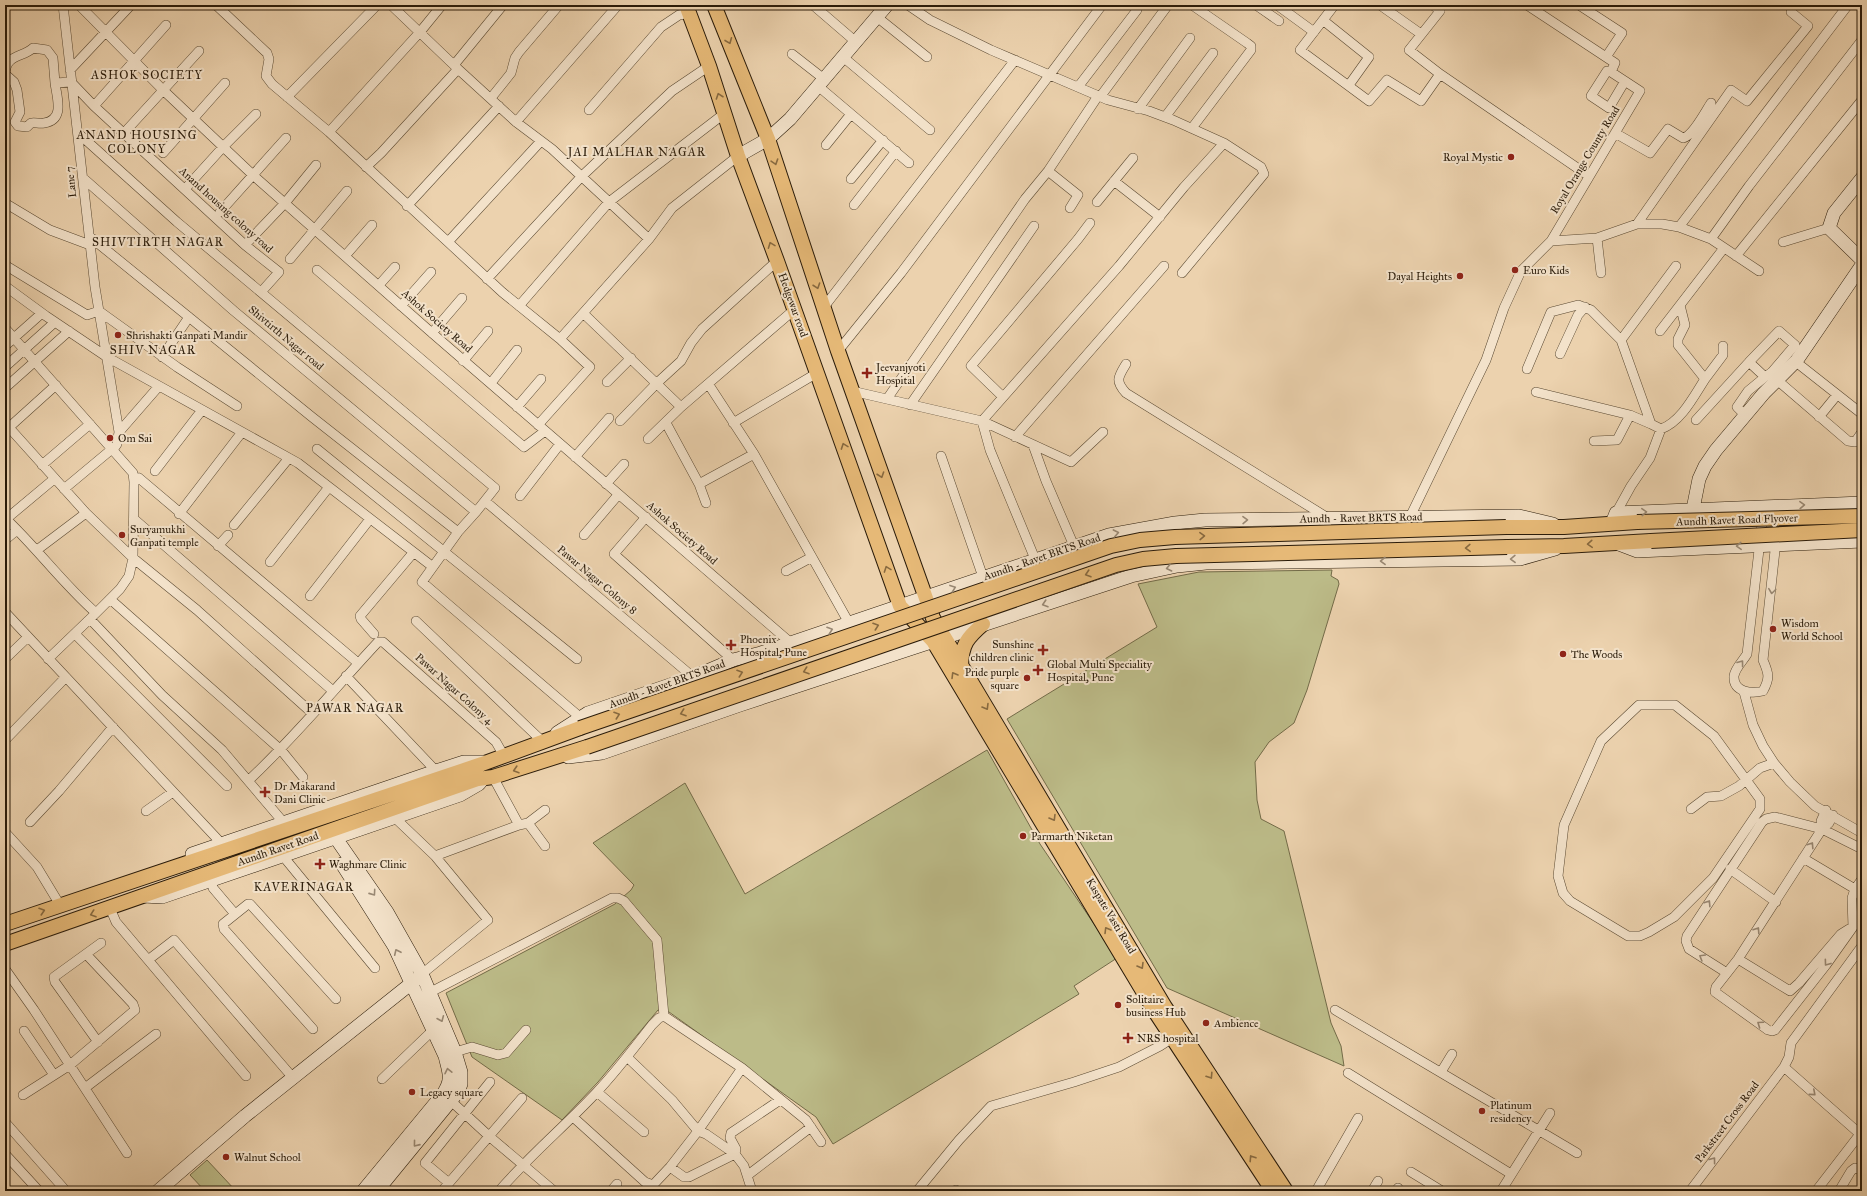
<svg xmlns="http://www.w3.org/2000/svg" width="1867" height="1196" font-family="'IM FELL Great Primer',serif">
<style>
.green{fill:#bcbb88;stroke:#736b48}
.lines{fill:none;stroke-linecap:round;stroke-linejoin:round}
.street-casing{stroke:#5a4932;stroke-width:10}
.secondary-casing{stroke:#2a1b09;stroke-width:14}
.primary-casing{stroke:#2a1b09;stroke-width:16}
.street{stroke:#f3e2ca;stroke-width:9}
.secondary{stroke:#f3e2ca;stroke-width:13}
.primary{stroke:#e6b977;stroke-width:14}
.primary-bridge-casing{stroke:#2a1b09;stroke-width:16;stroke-linecap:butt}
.primary-bridge{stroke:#e6b977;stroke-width:14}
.oneway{stroke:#886a40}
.oneway2{stroke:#998873}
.poi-dot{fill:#8f2418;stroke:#f3e2ca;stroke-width:1.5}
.labels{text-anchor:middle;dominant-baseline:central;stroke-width:4;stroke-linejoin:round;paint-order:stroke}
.poi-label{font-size:11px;fill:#2a1b09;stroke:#f3e2ca;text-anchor:start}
.street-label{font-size:11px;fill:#2a1b09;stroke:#f3e2ca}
.neighbourhood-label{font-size:12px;letter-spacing:1px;fill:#2a1b09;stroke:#f3e2ca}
</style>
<rect width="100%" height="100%" fill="#ecd2ae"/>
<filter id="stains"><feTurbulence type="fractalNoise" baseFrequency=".005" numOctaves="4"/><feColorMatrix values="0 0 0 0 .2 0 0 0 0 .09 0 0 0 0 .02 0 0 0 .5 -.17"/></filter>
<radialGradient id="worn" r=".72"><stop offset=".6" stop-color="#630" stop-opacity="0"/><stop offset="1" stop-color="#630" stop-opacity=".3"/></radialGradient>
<path class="green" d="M1332 570 1331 576 1338 580 1339 584 1307 690 1294 723 1269 742 1255 762 1257 800 1261 819 1284 831 1331 1023 1341 1046 1344 1066 1167 988 1007 719 1157 627 1138 584 1199 572Z
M987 750 1040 844 1117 958 1074 986 1079 994 833 1144 816 1117 669 1012 658 1010 598 1082 562 1120 472 1057 446 993 615 904 631 890 634 885 593 843 685 783 745 894Z
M207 1160 236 1191H205L190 1175Z"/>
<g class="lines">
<g class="street-casing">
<path id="street" d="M63 5 95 287 119 432 117 444 113 450
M79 5 163 90 254 176 432 333 791 643
M216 5 267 53 269 59 266 76 272 84 329 132 502 292 560 339 649 239
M303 5H304
M391 5 458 69 516 122 552 149 649 239 672 208 738 156
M813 5 856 42
M908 5 930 20 991 50 1108 100 1149 111 1173 120 1224 143 1184 187 1119 266 982 421 990 450 1035 559
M1192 5 1247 43 1251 46V50L1192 128
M1256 5 1279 21
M1277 5 1314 32
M1330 5 1333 7 1300 50 1369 101 1387 80 1421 101 1440 74
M1380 5 1421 34
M1433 5 1440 11 1409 50 1440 74 1589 176
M1579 5 1622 33 1606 57
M877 17 927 57
M1324 21 1369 57 1349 85
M792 54 824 79
M843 57 930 130
M454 65 503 5
M70 70 131 5
M1611 72 1607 71 1591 96 1609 108 1625 81
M55 83C57 98 65 120 44 123 39 124 35 122 31 123L27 127 18 126 15 122 20 112 17 90 14 82 5 74C6 54 22 58 33 48L47 50 53 58 55 83 71 82 94 106 245 245 279 272 262 291
M818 86 909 163
M1078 87 1137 10
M287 97 377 5
M1100 97 1168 5
M491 98 511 73 515 58 519 52 559 5
M94 106 166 25
M1138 109 1190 38
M589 110 661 27 679 15 689 13
M1165 117 1213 53
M516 122 618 5
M329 132 420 32 442 5
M78 133 177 222 495 488 476 512 458 532 312 417 89 236
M124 133 199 51
M1615 133 1650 153 1668 129 1683 138C1693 136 1705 112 1711 103
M826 145 851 114
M163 153 225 83
M366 167 381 153 458 69
M1048 171 1078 195 1070 208
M83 178 234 311 476 512
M851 179 883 140
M1114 181 1160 217
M185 189 223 147 256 114
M1097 202 1133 158
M5 203 50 230 90 245
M854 205 896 151
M407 206 499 106
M220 212 286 138
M1637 224 1731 90 1747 101 1808 26 1791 12
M1679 227 1848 5
M1597 238 1601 273
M1711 239 1749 186 1862 40
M1551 241 1597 238 1637 224H1662L1679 227 1711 239 1759 271
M448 242 541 141
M1783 242 1829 228
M245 245 285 203 316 165
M345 256 372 225
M1736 256 1862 100
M290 259 347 191
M5 265 87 315 99 311 177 367 237 406
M317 270 524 447 545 431
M1182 273 1264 174 1261 167 1224 143
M487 279 581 177 672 91 709 66
M379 285 395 267
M5 286 46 316 107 357 298 463 433 567
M401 306 431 272
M519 306 609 202 725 113
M824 307 1015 60
M584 314 681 407
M5 328 133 473 134 482 139 478 358 663
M1660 331 1724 248
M432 333 462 298
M1621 340 1676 266
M5 346 42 313
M838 351 901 273 1102 5
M1560 354 1578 315 1585 307
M162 357 189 317
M463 361 488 331
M1749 362 1779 331 1795 345 1772 372 1765 377
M1796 362 1862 414
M1126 364C1118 377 1115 381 1126 393L1328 518
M5 367 55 322
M1527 369 1551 312 1578 305 1591 310 1621 340 1651 424 1661 429 1650 458 1631 486 1616 513
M1705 379 1723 355V346
M1777 380 1848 441 1855 442 1862 432
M607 382 631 358
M491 383 517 350
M709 385 754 454 849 623
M5 388 69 331
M852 391 982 421 1071 462 1103 432
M1536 392 1630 415 1651 424
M1003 397 971 366 1078 239 1090 223
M887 399 1025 199 1048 171 1098 96
M910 405 1034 226
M517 407 541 379
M1819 417 1837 395
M1696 420 1749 362 1765 377 1748 391 1737 407 1745 415
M620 421 657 383 681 361 691 343 702 329 777 261
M5 423 86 513 133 558 197 610 312 713
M666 423 699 484 706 503
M733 423 817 373
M538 425 590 367 560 339
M1661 429C1681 422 1694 396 1705 379L1678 345V339L1685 325 1680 305
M5 431 56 385
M119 432 159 386
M1015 437 1164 266
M648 439 681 407 795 309
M1594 441 1617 440 1630 415
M1033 445 1046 481 1074 546
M317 449 577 659
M941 456 983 577
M575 457 609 418
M42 465 90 424
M155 471 202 410
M606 484 624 464
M699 484 754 454
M64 489 112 449
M520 496 560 444
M485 501 693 677
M179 514 242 432
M1763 515 1747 654C1743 661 1735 668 1734 676 1733 692 1751 694 1763 691 1770 678 1769 674 1763 660L1779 514
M646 517 614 554 733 660
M1410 517 1486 360 1504 308 1521 271 1551 241 1640 91 1611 72 1615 63 1527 5
M5 518C37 548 63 584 96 613
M134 519 333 691
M5 520 54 479
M234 525 289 458
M458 532 422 582 581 718
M584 535 618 495
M5 540 17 530
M218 546 228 535
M37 550 86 513
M270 562 329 487
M786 571 812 557
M310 596 370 519
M110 599 281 750 303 777
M5 612 222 844
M90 619 162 695 222 750 284 823
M416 621 542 741
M75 634 227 786
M374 634 361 619 360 616 413 553
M5 659 28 637
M48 659 96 613 120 589 129 576 133 558 134 482
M346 676 436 771
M1744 692 1753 725 1763 746 1774 763 1790 782 1815 806 1862 833
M1639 705H1675L1714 736 1760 799V809L1713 878 1674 917 1649 932 1640 936H1628L1570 901 1563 893 1558 876 1564 825 1601 741Z
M5 740 66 677
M493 777 519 825
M249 780C295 737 335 688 378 642H383L496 742 504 756
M1691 809 1707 797 1721 796 1739 786 1760 768 1774 763
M146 811 173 792
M1833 815 1829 823 1822 829 1738 959 1716 987 1715 992 1768 1030 1772 1031 1775 1030 1826 965 1853 927 1852 898 1855 889 1862 879
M394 817 435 856 488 920 422 974
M30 822 59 791 113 727
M528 823 545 846
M1822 829 1821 821 1826 810
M5 832 37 867 60 905
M285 855 287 861 375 968
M435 856 519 825 528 823 545 810
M1803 858 1855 889
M1730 869 1776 902
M211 880 213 888 235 914
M110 908 116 922 246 1076
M1738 959 1790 991 1799 983 1841 934 1849 929
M148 960 174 940 294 1079
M5 969 34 1010 127 1153
M1727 973 1689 949 1686 941 1687 936 1762 822 1766 819 1775 817 1822 829 1862 849
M425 995 612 898H618L624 901 657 940 664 1016
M1335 1010 1577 1153
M313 1029 224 929 223 924 248 904H250L336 999
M24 1031 54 1075
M98 1042 55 982 54 977 101 943
M455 1052 472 1047 498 1055 506 1053 526 1030
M627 1057 672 1100 698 1131 706 1134 735 1154 744 1166 752 1191
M1784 1067 1860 1134 1816 1191
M1441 1072 1452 1054
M1348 1073 1511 1174
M382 1079 433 1030
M85 1088 156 1034
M597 1092 644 1132
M23 1095 70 1065 135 1010 133 1004 86 954
M451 1101 490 1137 554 1191
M573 1117 645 1182 653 1185 670 1167 698 1131 742 1068
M5 1122 66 1191
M5 1154 39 1191
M670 1167 684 1177H689L735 1154 736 1149 730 1138 731 1133 780 1100
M1411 1172 1442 1191
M748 1175 811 1127
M449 1183 425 1163 490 1082
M956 1190 957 1191
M442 1191 522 1098
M499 1191C529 1156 564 1127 596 1093 616 1072 634 1048 652 1025L659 1018 664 1016 742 1068 806 1120 821 1142
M611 1191 617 1184
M917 1191 959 1140 991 1106 1074 1082 1119 1067 1160 1046 1177 1035
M1316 1191 1358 1118
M1372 1191 1378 1181
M1396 1191 1398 1188
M1501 1191 1550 1113
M1690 1191 1784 1067 1789 1057 1791 1043 1862 946
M1839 1191 1851 1171 1855 1168 1862 1170"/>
</g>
<g class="secondary-casing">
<path id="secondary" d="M738 156 768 139 790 119 887 5
M1862 178 1834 213 1829 228 1862 260
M1693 509 1699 479 1705 466 1716 450 1764 393 1797 360 1862 265
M1612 523 1616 513 1862 503
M1616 543 1637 551 1862 541
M557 733 588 713 693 677 733 660 761 653 1109 535 1175 523 1205 520 1519 516 1553 524
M568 757 602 753 740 705 1131 576 1177 566 1206 563 1520 559 1555 549
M333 834 387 912 422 974 455 1052 461 1072V1084L458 1092 377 1191
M192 854 436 771 464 762H483
M342 864 394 946 445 1056C449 1073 453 1079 443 1094L363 1191
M143 896 162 897 460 795 479 784 483 779
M158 1191 245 1116 418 978"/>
</g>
<g class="primary-casing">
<path id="primary" d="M686 5 709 66 738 156 777 261 900 606 933 641 1156 1013 1273 1191
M714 5 768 139 838 351 933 618 1165 1007 1286 1191
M1506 527H1564L1637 522
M1507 547 1564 546 1651 541
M961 665C962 644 967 638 983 624
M5 924 482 764 580 728
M5 944 478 779 493 777 587 747"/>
</g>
<use href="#street" class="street"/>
<use href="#secondary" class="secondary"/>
<use href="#primary" class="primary"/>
<g class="primary-bridge-casing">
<path id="primary-bridge" d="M1637 522 1862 516
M1651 541 1862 530
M580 728 1111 546 1140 540 1175 537 1506 527
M587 747 1116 565 1143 559 1176 556 1507 547"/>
</g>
<use href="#primary-bridge" class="primary-bridge"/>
</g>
<defs><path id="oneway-chevron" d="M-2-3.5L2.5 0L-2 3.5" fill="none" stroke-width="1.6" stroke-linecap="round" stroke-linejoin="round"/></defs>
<g class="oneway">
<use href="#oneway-chevron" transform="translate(729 41) rotate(68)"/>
<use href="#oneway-chevron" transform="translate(719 96) rotate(-109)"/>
<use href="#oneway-chevron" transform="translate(775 162) rotate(72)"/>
<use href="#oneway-chevron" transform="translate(771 245) rotate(-111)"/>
<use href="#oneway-chevron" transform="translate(817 286) rotate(71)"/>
<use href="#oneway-chevron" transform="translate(844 446) rotate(-110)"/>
<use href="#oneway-chevron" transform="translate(881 475) rotate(71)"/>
<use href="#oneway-chevron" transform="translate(1202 536) rotate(-2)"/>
<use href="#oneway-chevron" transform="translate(1590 544) rotate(176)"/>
<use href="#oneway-chevron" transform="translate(1468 548) rotate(178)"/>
<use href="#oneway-chevron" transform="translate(887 569) rotate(-110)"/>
<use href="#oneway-chevron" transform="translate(1088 574) rotate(162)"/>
<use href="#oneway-chevron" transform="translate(876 626) rotate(-19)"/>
<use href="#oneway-chevron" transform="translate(806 671) rotate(161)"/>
<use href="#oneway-chevron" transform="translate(740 673) rotate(-19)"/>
<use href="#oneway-chevron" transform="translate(954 675) rotate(-121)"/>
<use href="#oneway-chevron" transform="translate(986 707) rotate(59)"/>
<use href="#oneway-chevron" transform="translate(683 713) rotate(161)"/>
<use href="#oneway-chevron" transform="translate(617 715) rotate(-19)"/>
<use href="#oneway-chevron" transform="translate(516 770) rotate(163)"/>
<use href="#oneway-chevron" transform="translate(1053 818) rotate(59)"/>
<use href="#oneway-chevron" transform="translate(42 911) rotate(-18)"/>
<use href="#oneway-chevron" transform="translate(93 914) rotate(161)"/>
<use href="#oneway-chevron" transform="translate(1107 930) rotate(-121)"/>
<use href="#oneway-chevron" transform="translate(1141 966) rotate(59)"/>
<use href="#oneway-chevron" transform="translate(1210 1076) rotate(57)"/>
<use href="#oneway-chevron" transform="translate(1252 1158) rotate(-123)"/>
</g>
<g class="oneway2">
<use href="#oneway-chevron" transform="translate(1802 505) rotate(-2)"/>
<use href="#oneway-chevron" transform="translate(1644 512) rotate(-3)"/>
<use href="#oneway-chevron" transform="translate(1245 520) rotate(-1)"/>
<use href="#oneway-chevron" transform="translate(1116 533) rotate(-11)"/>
<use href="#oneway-chevron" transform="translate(1739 546) rotate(177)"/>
<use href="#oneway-chevron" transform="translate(1513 559) rotate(179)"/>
<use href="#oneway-chevron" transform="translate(1383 561) rotate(179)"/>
<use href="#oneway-chevron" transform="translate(1169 568) rotate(168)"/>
<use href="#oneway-chevron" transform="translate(953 588) rotate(-20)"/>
<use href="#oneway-chevron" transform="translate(1772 591) rotate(97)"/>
<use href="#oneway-chevron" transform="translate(1045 604) rotate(162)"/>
<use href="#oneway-chevron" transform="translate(830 630) rotate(-19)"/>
<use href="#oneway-chevron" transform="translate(1741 663) rotate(-53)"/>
<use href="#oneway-chevron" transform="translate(1811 845) rotate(-57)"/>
<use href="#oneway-chevron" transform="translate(373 893) rotate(55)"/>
<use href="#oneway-chevron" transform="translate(1708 903) rotate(-57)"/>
<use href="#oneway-chevron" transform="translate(1757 930) rotate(-57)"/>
<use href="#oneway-chevron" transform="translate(397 952) rotate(-115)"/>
<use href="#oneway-chevron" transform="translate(1702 957) rotate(-149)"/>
<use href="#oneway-chevron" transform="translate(1827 963) rotate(126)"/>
<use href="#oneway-chevron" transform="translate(441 1019) rotate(67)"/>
<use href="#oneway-chevron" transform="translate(1760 1024) rotate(-145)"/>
<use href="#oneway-chevron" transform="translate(448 1071) rotate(-102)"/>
<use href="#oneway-chevron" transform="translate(1813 1093) rotate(41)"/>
<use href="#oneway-chevron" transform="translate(416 1144) rotate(129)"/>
<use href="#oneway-chevron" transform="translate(1713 1160) rotate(-53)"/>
</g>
<g class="poi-dot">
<circle cx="1511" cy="157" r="4"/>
<circle cx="1515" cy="270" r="4"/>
<circle cx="1460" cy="276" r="4"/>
<circle cx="118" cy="335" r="4"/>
<path d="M865 367h4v4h4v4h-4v4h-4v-4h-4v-4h4z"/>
<circle cx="110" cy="438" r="4"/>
<circle cx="122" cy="535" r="4"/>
<circle cx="1773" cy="629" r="4"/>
<path d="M729 639h4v4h4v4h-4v4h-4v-4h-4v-4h4z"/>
<path d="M1041 644h4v4h4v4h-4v4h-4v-4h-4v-4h4z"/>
<circle cx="1563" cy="654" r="4"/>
<path d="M1036 664h4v4h4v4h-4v4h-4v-4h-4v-4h4z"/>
<circle cx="1027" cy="678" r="4"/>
<path d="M263 786h4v4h4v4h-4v4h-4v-4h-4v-4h4z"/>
<circle cx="1023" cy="836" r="4"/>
<path d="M318 858h4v4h4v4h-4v4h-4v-4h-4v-4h4z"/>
<circle cx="1118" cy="1005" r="4"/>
<circle cx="1206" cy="1023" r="4"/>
<path d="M1126 1032h4v4h4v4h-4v4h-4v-4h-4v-4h4z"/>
<circle cx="412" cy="1092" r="4"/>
<circle cx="1482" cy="1111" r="4"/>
<circle cx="226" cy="1157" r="4"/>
</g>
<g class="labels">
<g class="poi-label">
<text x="1503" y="157" text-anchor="end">Royal Mystic</text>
<text x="1523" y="270">Euro Kids</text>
<text x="1452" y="276" text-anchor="end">Dayal Heights</text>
<text x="126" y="335">Shrishakti Ganpati Mandir</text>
<text x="876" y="367">Jeevanjyoti<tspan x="876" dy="13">Hospital</tspan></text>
<text x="118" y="438">Om Sai</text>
<text x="130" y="529">Suryamukhi<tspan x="130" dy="13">Ganpati temple</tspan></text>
<text x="1781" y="623">Wisdom<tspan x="1781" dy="13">World School</tspan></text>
<text x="740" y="639">Phoenix<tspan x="740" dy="13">Hospital, Pune</tspan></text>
<text x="1034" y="644" text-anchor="end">Sunshine<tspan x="1034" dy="13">children clinic</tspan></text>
<text x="1571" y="654">The Woods</text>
<text x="1047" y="664">Global Multi Speciality<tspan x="1047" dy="13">Hospital, Pune</tspan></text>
<text x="1019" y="672" text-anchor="end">Pride purple<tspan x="1019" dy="13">square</tspan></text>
<text x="274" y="786">Dr Makarand<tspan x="274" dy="13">Dani Clinic</tspan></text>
<text x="1031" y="836">Parmarth Niketan</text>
<text x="329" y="864">Waghmare Clinic</text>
<text x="1126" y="999">Solitaire<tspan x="1126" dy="13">business Hub</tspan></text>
<text x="1214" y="1023">Ambience</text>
<text x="1137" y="1038">NRS hospital</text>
<text x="420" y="1092">Legacy square</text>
<text x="1490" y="1105">Platinum<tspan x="1490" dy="13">residency</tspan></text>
<text x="234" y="1157">Walnut School</text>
</g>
<g class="street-label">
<text transform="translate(1585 160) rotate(-59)">Royal Orange County Road</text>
<text transform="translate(71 182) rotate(-96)">Lane 7</text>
<text transform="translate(226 210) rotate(42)">Anand housing colony road</text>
<text transform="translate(793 305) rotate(70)">Hedgewar road</text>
<text transform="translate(437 321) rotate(41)">Ashok Society Road</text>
<text transform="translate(286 338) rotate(40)">Shivtirth Nagar road</text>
<text transform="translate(1361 518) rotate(-1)">Aundh - Ravet BRTS Road</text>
<text transform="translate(1737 520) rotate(-2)">Aundh Ravet Road Flyover</text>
<text transform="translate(682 533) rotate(41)">Ashok Society Road</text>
<text transform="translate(1042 557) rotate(-19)">Aundh - Ravet BRTS Road</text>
<text transform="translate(597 580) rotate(40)">Pawar Nagar Colony 8</text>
<text transform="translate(667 684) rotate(-20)">Aundh - Ravet BRTS Road</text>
<text transform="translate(454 689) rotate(42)">Pawar Nagar Colony 4</text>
<text transform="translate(278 849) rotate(-19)">Aundh Ravet Road</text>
<text transform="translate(1111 916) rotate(59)">Kaspate Vasti Road</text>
<text transform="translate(1727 1122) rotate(-53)">Parkstreet Cross Road</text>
</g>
<g class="neighbourhood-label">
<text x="147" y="75">ASHOK SOCIETY</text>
<text x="137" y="135">ANAND HOUSING<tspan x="137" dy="14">COLONY</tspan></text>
<text x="637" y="152">JAI MALHAR NAGAR</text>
<text x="158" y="242">SHIVTIRTH NAGAR</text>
<text x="153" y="350">SHIV NAGAR</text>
<text x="355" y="708">PAWAR NAGAR</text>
<text x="304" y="887">KAVERINAGAR</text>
</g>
</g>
<rect width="1867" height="1196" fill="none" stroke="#ecd2ae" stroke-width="20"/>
<rect x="6" y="6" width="1855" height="1184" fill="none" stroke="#2a1b09" stroke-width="2"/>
<rect x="10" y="10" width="1847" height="1176" fill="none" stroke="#2a1b09"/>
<rect width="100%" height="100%" filter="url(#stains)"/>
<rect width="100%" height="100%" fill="url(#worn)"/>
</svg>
